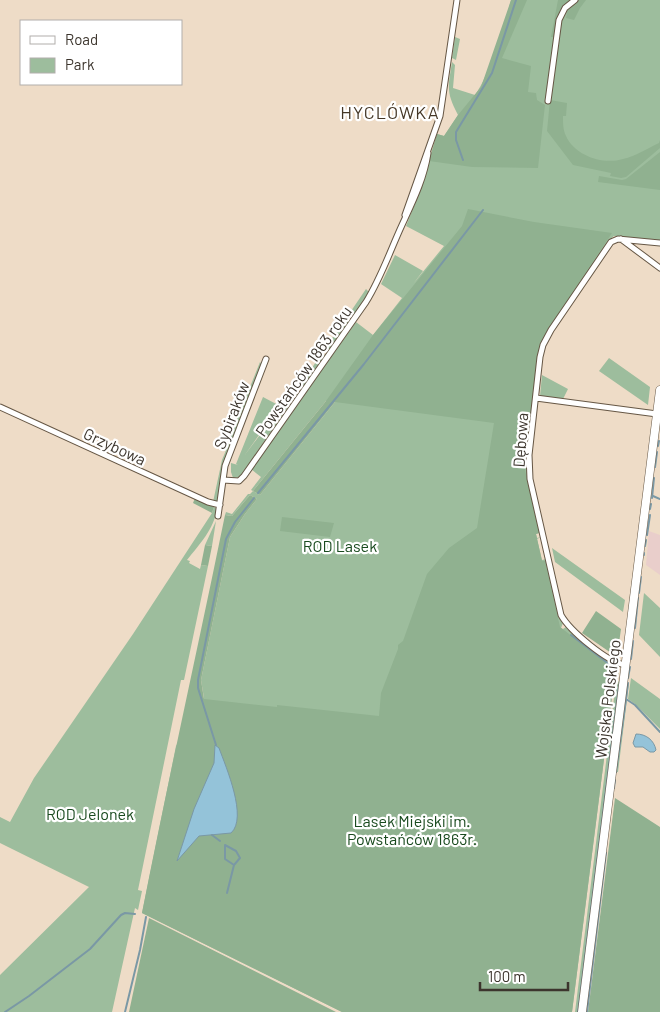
<svg xmlns="http://www.w3.org/2000/svg" width="660" height="1012" font-family="Barlow,sans-serif">
<style>
.industrial{fill:#e9cecb}
.green{fill:#9dbd9d;fill-rule:evenodd}
.forest{fill:#90b190}
.water{fill:#94c3d9;stroke:#7a98a5}
.lines{fill:none;stroke-linecap:round;stroke-linejoin:round}
.stream{stroke:#7a98a5;stroke-width:2}
.street-casing{stroke:#665745;stroke-width:7}
.secondary-casing{stroke:#665745;stroke-width:9}
.street{stroke:#fff;stroke-width:5}
.secondary{stroke:#fff;stroke-width:8}
.labels{text-anchor:middle;dominant-baseline:central;stroke-width:4.5;stroke-linejoin:round;paint-order:stroke}
.street-label{font-size:16px;fill:#3c352d;stroke:#fff}
.park-label{font-size:16px;fill:#194a1e;stroke:#fff}
.neighbourhood-label{font-size:18px;letter-spacing:1px;fill:#453726;stroke:#fff}
</style>
<rect width="100%" height="100%" fill="#eedcc7"/>
<path class="industrial" d="M649 531 660 535V575L646 565Z"/>
<path class="green" d="M511 0H660V242L618 236H614L608 241 547 333 541 344 536 367 527 457 528 478 539 528V533L536 534 537 538 541 537 537 539 542 560 546 559 558 614 563 623 561 628 563 629 566 627 605 659 619 668 618 676 613 688 572 1012H342L142 913 176 746 204 698 201 680 230 537 245 514 257 499 250 495 232 516 225 515 226 512 232 514 248 494H250L253 491 251 490 261 477 251 469 356 322 373 335 402 298 381 284 395 255 423 271 413 284 444 246 406 226 421 189 437 134 444 136 458 115C446 92 448 88 452 62L455 65 453 88 475 95C490 74 504 26 511 0ZM326 401 335 402 260 495 253 491Z
M455 37 460 39 456 60 452 58Z
M366 289 369 292 354 315 349 314Z
M346 318 349 321 329 350 326 347Z
M322 353 325 355 302 388 299 387Z
M609 358 650 387 648 405 599 371Z
M260 362 262 365 222 469 219 500 213 502 222 460 229 443 228 442Z
M542 375 568 389 563 399 540 396Z
M293 391 297 394 240 477 233 478 231 472V463L238 465 236 464 263 397 280 406 244 456Z
M214 507 217 509C214 529 199 545 187 560L190 561 189 563 200 569 201 565 208 566 184 680H181L138 890 142 891 138 910 135 908 112 1012H0V975L89 887 0 843V817L10 822 34 778 133 634 212 513Z
M216 521 212 546 205 545Z
M552 548 625 600 623 612 555 562Z
M644 593 660 608V657L639 635Z
M620 678 579 1012H575L615 690Z
M631 678 660 699V729L635 704 628 699Z
M627 682 629 683 618 772H615L626 683Z"/>
<path class="forest" d="M511 0H527L502 58 531 66 528 92 536 93 537 100 545 105 538 168 472 167 429 161 437 134 444 136 458 115 481 87Z
M558 0H572C559 11 556 21 554 37H551Z
M577 0H586L580 8 574 20 566 18 568 8Z
M550 100 567 103 566 116H563C563 123 563 130 566 136 575 156 603 165 623 159 636 156 648 148 659 143L660 140V148L626 177 621 178 610 176 611 173 573 165 547 131Z
M660 152V190L598 182 599 176 622 180 626 179Z
M468 209 534 222 612 233 546 332 540 344 537 359 525 470 539 533 536 534 542 561H545L560 627 618 672 613 688 572 1012H342L142 913C168 780 198 648 225 515L232 516 250 495 257 499 245 514 230 537 201 680 204 699 277 707V705L379 716 381 693 398 649V645L403 641 427 574 449 548 477 528 494 423 335 402 260 495 253 491 326 401 373 335 462 226Z
M195 498 214 507 212 513 193 503Z
M282 517 334 523 330 537 280 531Z
M205 545 212 546 208 566 201 565Z
M596 611 621 629 617 657 582 633Z
M615 798 660 827V1012H588Z
M149 918 336 1012H129Z"/>
<path class="water" d="M636 734C646 734 654 740 656 750L654 752H650L643 747H635L633 743Z
M215 745 219 748C226 767 248 818 231 833L199 836 177 861 194 809 214 763Z"/>
<g class="lines">
<path class="stream" d="M463 160 456 140V132L492 73 516 0
M658 446 659 441
M655 467 657 452
M258 493 364 364 483 210
M653 496 660 499
M652 498 654 478
M650 509 651 504
M647 535 650 515
M645 546 646 540
M644 555V553
M639 593 641 577
M635 628 638 598
M571 635 618 671
M631 659 633 641
M628 678 630 667
M628 683 626 699 635 705 660 732
M216 745 198 688V680L226 539 235 522 254 498
M616 772 626 699
M614 788 615 780
M212 835 220 841
M225 845 236 851 240 858 234 865 227 893
M225 846V859L234 865
M5 1012 29 996 90 949 121 915 125 913 135 914
M125 1012 140 950 146 917
M578 1012 619 685
M587 1012 606 853"/>
<g class="street-casing">
<path id="street" d="M548 101 559 20 565 8 575 0
M405 215 440 116 457 0
M621 239 660 268
M536 398 657 414
M0 407 208 502 220 505
M223 480 239 481 244 476 366 302C381 278 390 251 402 225 413 201 424 179 428 153
M218 516 225 466 266 359
M625 665C607 662 570 631 561 615L530 479 529 455 540 357 543 345 551 330 611 242 618 239 660 243"/>
</g>
<g class="secondary-casing">
<path id="secondary" d="M582 1012 660 390"/>
</g>
<use href="#street" class="street"/>
<use href="#secondary" class="secondary"/>
</g>
<g class="labels">
<g class="street-label">
<text transform="translate(303 371) rotate(-55)">Powstańców 1863 roku</text>
<text transform="translate(231 415) rotate(-69)">Sybiraków</text>
<text transform="translate(520 440) rotate(-86)">Dębowa</text>
<text transform="translate(115 446) rotate(25)">Grzybowa</text>
<text transform="translate(607 699) rotate(-83)">Wojska Polskiego</text>
</g>
<g class="park-label">
<text x="340" y="545">ROD Lasek</text>
<text x="90" y="813">ROD Jelonek</text>
<text x="412" y="820">Lasek Miejski im.<tspan x="412" dy="18">Powstańców 1863r.</tspan></text>
</g>
<g class="neighbourhood-label">
<text x="390" y="112">HYCLÓWKA</text>
</g>
</g>
<rect x="20" y="20" width="162" height="65" fill="#ffffff" stroke="#b1aeab"/>
<rect x="30" y="36" width="25" height="8" fill="#ffffff" stroke="#b1aeab"/>
<text x="65" y="45" font-size="15" fill="#3c352d">Road</text>
<rect x="30" y="58" width="25" height="15" fill="#9dbd9d" stroke="#b1aeab"/>
<text x="65" y="70" font-size="15" fill="#3c352d">Park</text>
<path d="M480 982v8h88v-8" fill="none" stroke="#3c352d" stroke-width="2.5"/>
<text x="488" y="982" font-size="15" fill="#3c352d" stroke="#ffffff" stroke-width="4" paint-order="stroke">100 m</text>
</svg>
